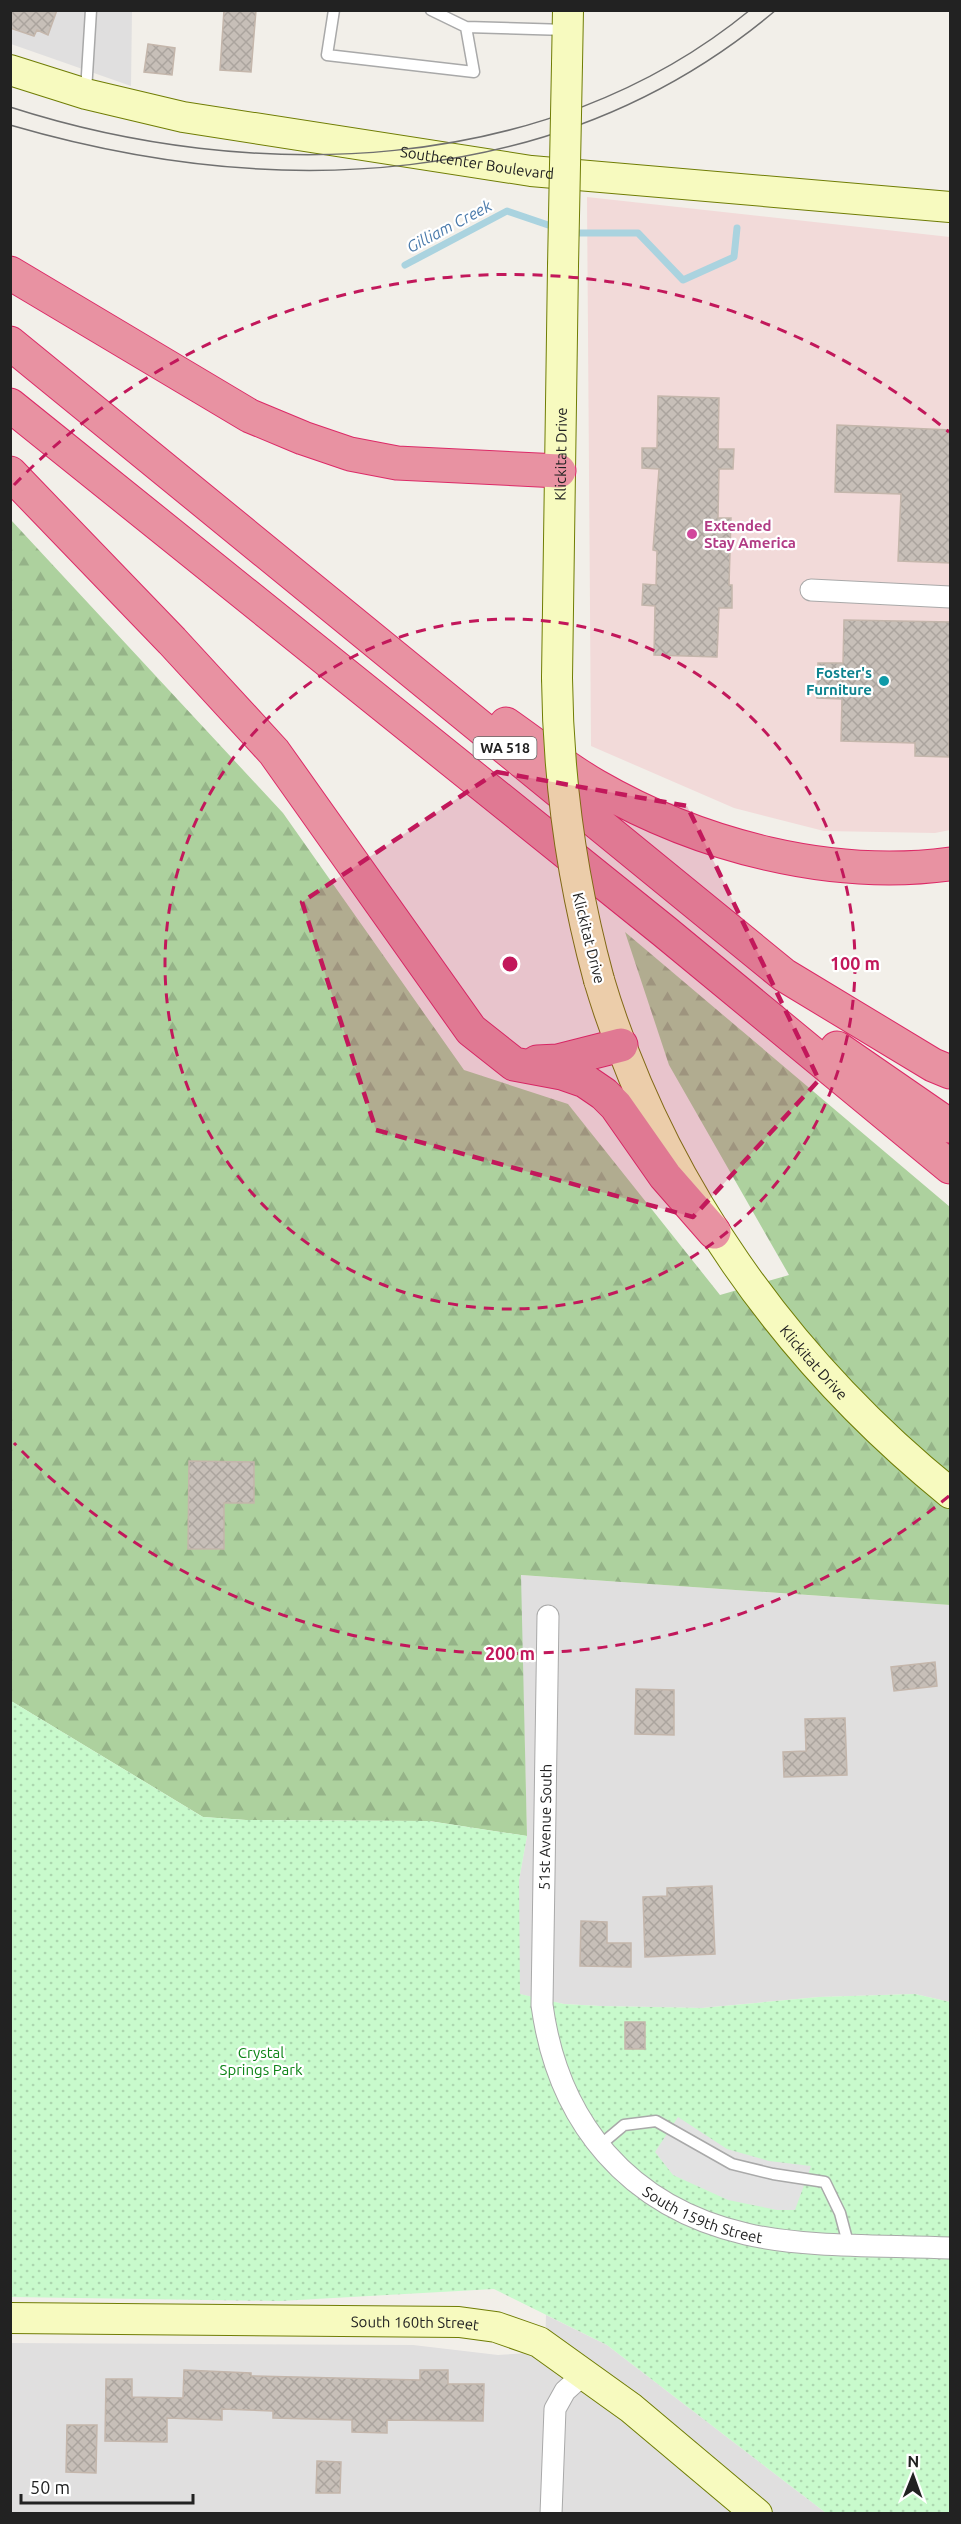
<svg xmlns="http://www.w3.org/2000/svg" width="961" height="2524" font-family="Ubuntu,sans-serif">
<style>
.residential{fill:#e0dfdf}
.commercial{fill:#f2dad9}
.forest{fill:url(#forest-firs)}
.park{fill:url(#park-dots)}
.parking{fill:#e2e2e2}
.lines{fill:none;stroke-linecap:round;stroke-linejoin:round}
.stream{stroke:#aad3df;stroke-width:7}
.building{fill:url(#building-cross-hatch);stroke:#c4b6ab;stroke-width:1.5}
.lane-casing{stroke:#a9a9a9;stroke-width:13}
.street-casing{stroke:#a9a9a9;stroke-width:23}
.secondary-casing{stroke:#707d05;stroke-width:32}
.highway-casing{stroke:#dc2a67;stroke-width:35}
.lane{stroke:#fff;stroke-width:10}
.street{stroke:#fff;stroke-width:21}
.secondary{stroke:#f7fabf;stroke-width:30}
.highway{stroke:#e892a2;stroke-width:33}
.tram{stroke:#707070;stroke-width:1.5}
.secondary-bridge-casing{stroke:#707d05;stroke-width:32;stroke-linecap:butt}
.secondary-bridge{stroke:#f7fabf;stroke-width:30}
.marked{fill:#c2185b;fill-opacity:0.2;stroke:#c2185b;stroke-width:4.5;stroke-dasharray:12 8;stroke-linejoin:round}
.ring{fill:none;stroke:#c2185b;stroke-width:3;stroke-dasharray:10 8}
.hotel-dot{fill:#d1479c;stroke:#fff;stroke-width:2}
.culture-dot{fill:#0f9aa8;stroke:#fff;stroke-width:2}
.labels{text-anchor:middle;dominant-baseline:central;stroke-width:4.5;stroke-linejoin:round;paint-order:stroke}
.shield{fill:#fff;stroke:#646464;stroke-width:1.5}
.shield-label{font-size:14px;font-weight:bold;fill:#222}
.street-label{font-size:15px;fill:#222;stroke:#fff}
.hotel-label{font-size:15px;font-weight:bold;fill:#b23c85;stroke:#fff;text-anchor:start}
.culture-label{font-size:15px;font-weight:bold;fill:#0d838f;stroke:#fff;text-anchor:end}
.park-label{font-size:15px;fill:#0c8416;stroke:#fff}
.water-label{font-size:16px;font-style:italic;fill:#4a7aab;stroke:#fff}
.centre{fill:#c2185b;stroke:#fff;stroke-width:3}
.ring-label{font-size:18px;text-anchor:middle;font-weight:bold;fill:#c2185b;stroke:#fff;stroke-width:4.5;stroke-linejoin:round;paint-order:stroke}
</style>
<defs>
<pattern id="forest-firs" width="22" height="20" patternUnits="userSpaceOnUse" patternTransform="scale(1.5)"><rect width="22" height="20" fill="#add19e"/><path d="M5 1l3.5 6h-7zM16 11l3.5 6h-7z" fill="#95b388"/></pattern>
<pattern id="park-dots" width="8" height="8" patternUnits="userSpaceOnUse" patternTransform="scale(1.5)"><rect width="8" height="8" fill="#c8facc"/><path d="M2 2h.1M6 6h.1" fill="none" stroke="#acd6af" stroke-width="1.8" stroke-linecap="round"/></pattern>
<pattern id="building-cross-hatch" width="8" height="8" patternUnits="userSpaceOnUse" patternTransform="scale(1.5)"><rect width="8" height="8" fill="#c7bfb8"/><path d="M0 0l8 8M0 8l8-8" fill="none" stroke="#aba49e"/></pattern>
</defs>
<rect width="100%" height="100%" fill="#f2efe9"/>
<path class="residential" d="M11 11H132L131 86 11 44Z
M520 1575 950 1605V2002L915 1994 819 1997 702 2008 600 2006 564 2004 519 1994V1880L527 1836Z
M546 2315 607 2345 826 2513 11 2514V2343L413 2345 498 2355 545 2352Z"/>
<path class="commercial" d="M587 197 950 237V830L935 833 824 831 734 808 591 746Z"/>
<path class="forest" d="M11 520 283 813 464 1070 568 1104 720 1295 789 1275 669 1065 625 932 950 1207V1605L521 1575 527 1836 429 1821 246 1820 203 1817 11 1701Z"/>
<path class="park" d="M11 1701 203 1817 246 1820 429 1821 527 1836 519 1880 520 1994 564 2004 600 2006 702 2008 819 1997 915 1994 950 2002V2513H826L607 2345 494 2289 280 2301 11 2297Z"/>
<path class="parking" d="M678 2117 727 2149 769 2161 811 2166 795 2210H777L728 2200 673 2175 655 2152Z"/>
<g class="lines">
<path class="stream" d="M570 233H638L683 280 734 257 737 228
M405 265 507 211 557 228"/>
</g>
<path class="building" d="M10 10H57L48 35 37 30 34 36 10 28Z
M224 10H256L251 72 220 70Z
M148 44 175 48 172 75 144 72Z
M658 396 719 398 718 449H734L733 469H719L718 518H731L729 585H732V608H719L717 657 654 655 655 606 642 605 643 584 656 585 657 551 653 550 659 469 642 468V448H657Z
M837 425 951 430V563L898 561 901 494 835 492Z
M844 620 951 622 949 757 915 756V743L841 741 842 699 817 698 818 663H843Z
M189 1461 254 1462V1503H224V1549H188Z
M935 1662 937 1686 894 1691 891 1667Z
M636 1689 674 1690V1735L635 1734Z
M845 1718 847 1775 784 1777 783 1752 806 1751 805 1719Z
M712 1886 715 1954 645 1957 643 1897 667 1896V1888Z
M581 1921 607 1922V1943H631V1967L580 1966Z
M625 2022H645V2049H625Z
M184 2370 251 2373V2376L420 2380V2370H448V2384H484L483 2421 387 2420V2433L352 2432V2420L273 2418V2411L222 2409V2420L167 2418V2442L105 2441 106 2379H132V2397L183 2398Z
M67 2425H97L96 2473 66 2472Z
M317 2461 341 2462 340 2493H316Z"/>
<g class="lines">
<g class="lane-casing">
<path id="lane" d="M334 10 327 55 474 72 466 27
M431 10 466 27 567 30
M86 91 91 10
M599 2146 624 2125 656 2121 732 2164 773 2174 825 2182 840 2213 848 2243"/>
</g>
<g class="street-casing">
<g id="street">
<path d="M811 590 950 597"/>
<path id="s1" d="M548 1616 542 2005C558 2123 629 2207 746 2234 806 2248 888 2245 950 2248"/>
<path d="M551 2514 555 2409 565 2391 585 2373"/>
</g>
</g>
<g class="secondary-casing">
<g id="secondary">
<path d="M567 64 568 10"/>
<path id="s2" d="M10 70 86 94 183 117 531 171 950 207"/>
<path id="s3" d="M557 678 563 266"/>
<path id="s4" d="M599 980C660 1184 786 1360 950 1493"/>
<path id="s5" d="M10 2318 459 2322 496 2327 539 2342 631 2408 757 2514"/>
</g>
</g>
<g class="highway-casing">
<path id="highway" d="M10 273 250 416 303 438 350 454 397 463 559 471
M10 343 784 975 933 1065 950 1072
M10 405 664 931 950 1167
M10 473 172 641 274 752 471 1030 514 1064 562 1073 585 1081 604 1094 616 1106 665 1176 714 1232
M506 724C536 745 565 768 596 786 700 846 831 880 950 864
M837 1048 950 1126
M537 1062 558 1061 621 1045"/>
</g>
<use href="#lane" class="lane"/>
<use href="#street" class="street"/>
<use href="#secondary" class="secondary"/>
<use href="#highway" class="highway"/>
<path class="tram" d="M10 107C252 185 547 177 750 10
M10 125C271 201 560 193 776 10"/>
<g class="secondary-bridge-casing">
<path id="secondary-bridge" d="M563 266 567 64
M557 678C558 781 572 881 599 980"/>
</g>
<use href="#secondary-bridge" class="secondary-bridge"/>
</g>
<path class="marked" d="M497 772 687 806 819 1080 693 1217 376 1130 302 902Z"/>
<g class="ring">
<circle cx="510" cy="964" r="345"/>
<path d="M949 1496A690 690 0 0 1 14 1443M14 485A690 690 0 0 1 949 432"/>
</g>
<circle class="hotel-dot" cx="692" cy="534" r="6"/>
<circle class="culture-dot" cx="884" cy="681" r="6"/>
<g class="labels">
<rect class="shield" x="473.5" y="737" width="63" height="22" rx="4.5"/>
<g class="shield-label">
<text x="505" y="748">WA 518</text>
</g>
<g class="street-label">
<text stroke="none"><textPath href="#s2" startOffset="477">Southcenter Boulevard</textPath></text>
<text stroke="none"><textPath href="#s3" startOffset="224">Klickitat Drive</textPath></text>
<text transform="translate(589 938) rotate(76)">Klickitat Drive</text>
<text stroke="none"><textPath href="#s4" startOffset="442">Klickitat Drive</textPath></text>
<text transform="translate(545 1827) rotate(-89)">51st Avenue South</text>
<text stroke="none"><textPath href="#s1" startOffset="670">South 159th Street</textPath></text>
<text stroke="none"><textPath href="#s5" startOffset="405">South 160th Street</textPath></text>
</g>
<g class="hotel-label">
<text x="704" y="525">Extended<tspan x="704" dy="17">Stay America</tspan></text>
</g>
<g class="culture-label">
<text x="872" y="672">Foster's<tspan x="872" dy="17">Furniture</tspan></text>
</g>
<g class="park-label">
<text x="261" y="2052">Crystal<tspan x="261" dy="17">Springs Park</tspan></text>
</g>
<g class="water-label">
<text transform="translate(449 226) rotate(-28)">Gilliam Creek</text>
</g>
</g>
<circle cx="510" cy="964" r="9" class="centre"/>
<g class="ring-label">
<text x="855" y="970">100 m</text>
<text x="510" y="1660">200 m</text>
</g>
<rect width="961" height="2524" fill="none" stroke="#222222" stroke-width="24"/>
<g transform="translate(913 2476) rotate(1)" stroke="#ffffff" stroke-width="4.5" paint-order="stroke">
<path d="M0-4.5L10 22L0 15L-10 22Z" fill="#222222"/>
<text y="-9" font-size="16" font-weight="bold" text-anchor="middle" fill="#222222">N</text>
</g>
<path d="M21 2494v9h172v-9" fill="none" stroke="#222222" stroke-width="3"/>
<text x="30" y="2494" font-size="18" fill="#222222" stroke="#ffffff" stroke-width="4.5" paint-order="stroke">50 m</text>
</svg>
